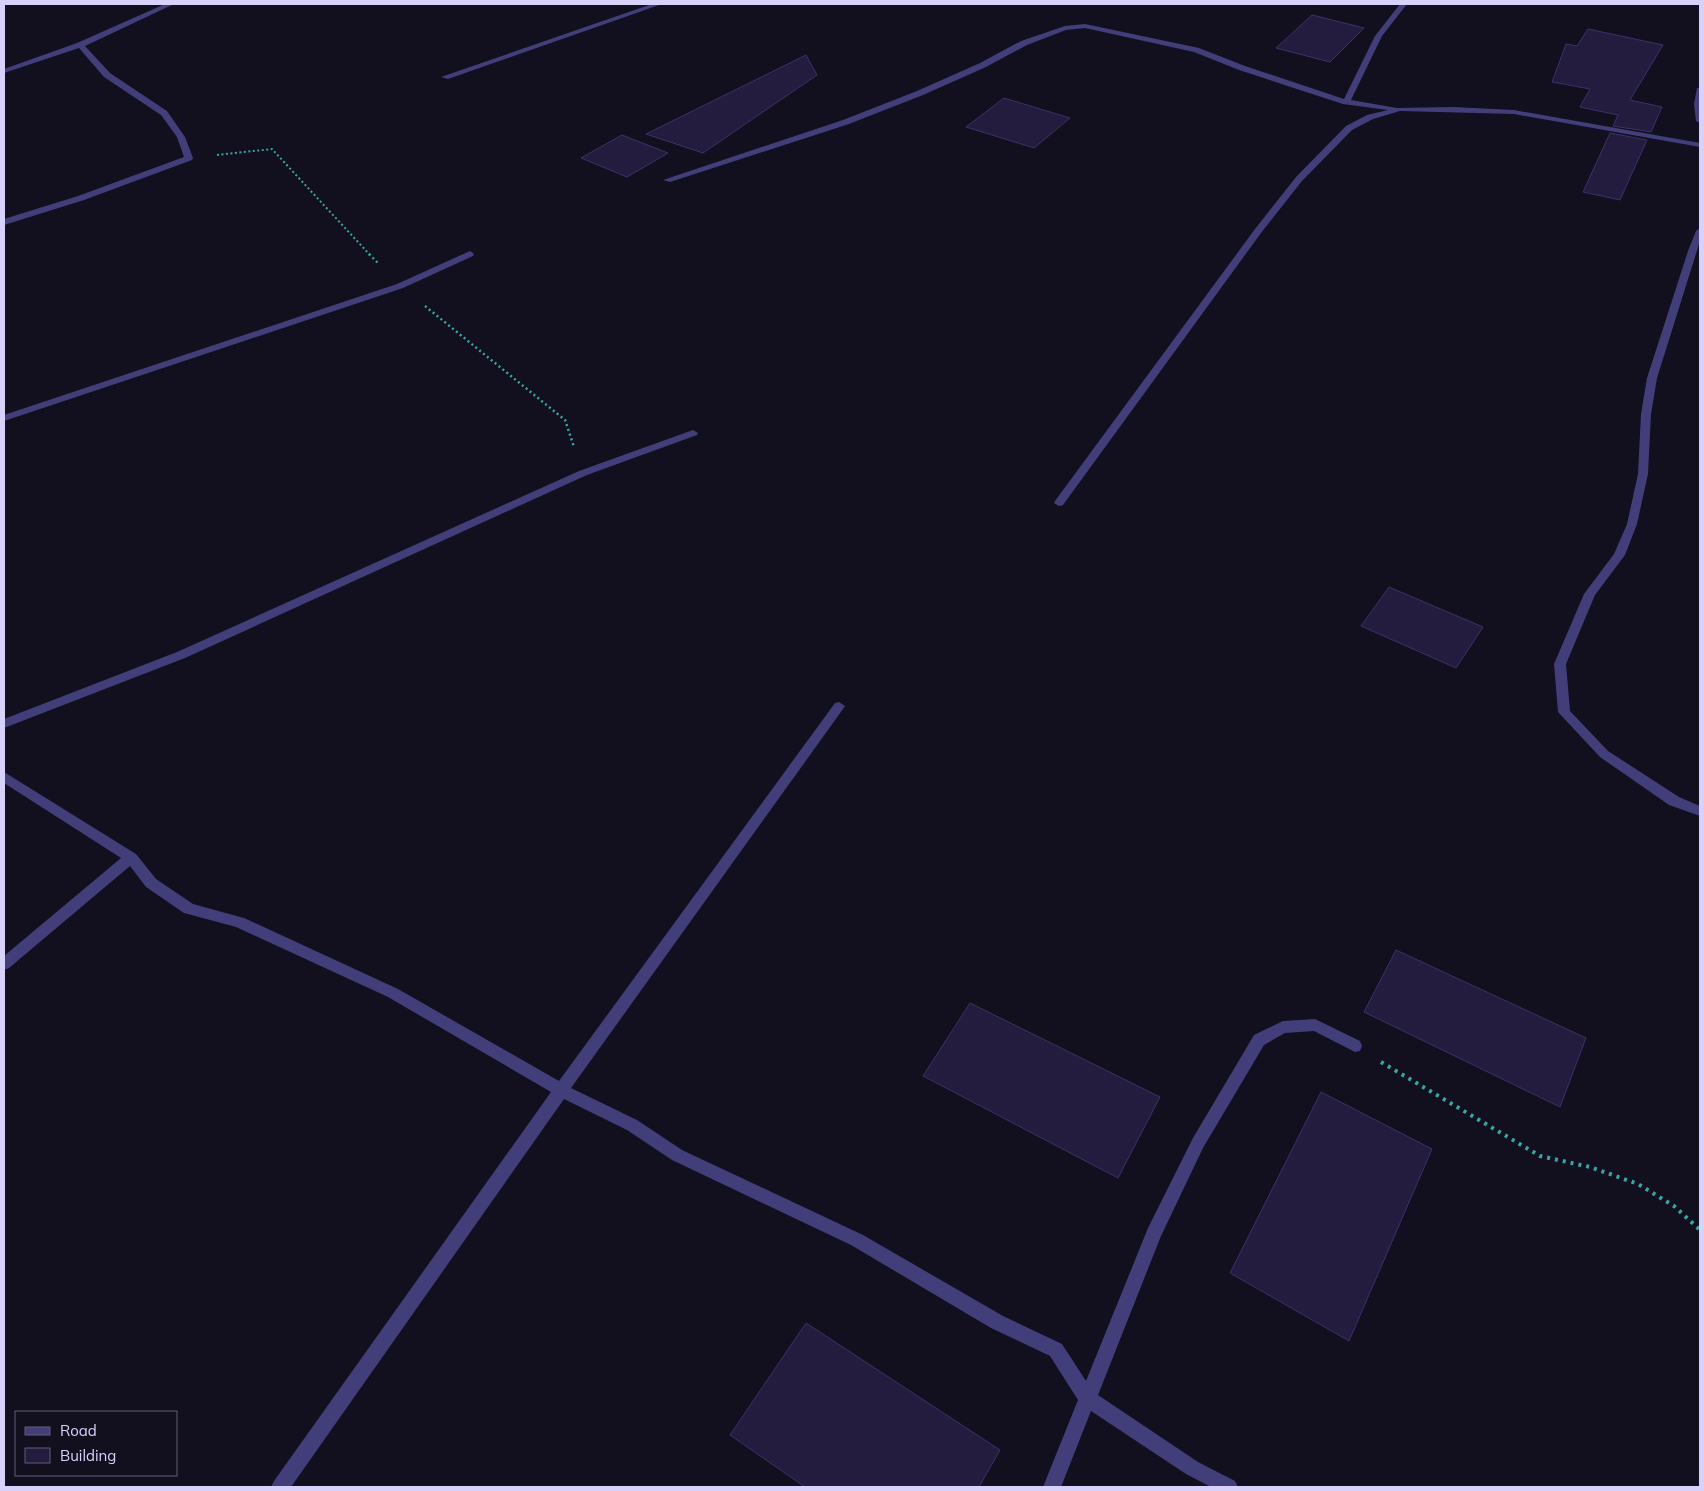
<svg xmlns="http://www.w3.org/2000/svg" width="1704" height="1491" font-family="Mulish,sans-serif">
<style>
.building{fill:#241c3e;stroke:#3d3168}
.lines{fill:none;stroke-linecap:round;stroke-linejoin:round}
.path-far2{stroke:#39a6a3;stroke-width:2;stroke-dasharray:2 2.5;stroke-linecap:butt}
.path-far1{stroke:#39a6a3;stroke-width:2.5;stroke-dasharray:2 3;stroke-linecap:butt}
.path{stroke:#39a6a3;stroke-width:4;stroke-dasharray:3 5;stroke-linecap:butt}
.street{fill:#423e79;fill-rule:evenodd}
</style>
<rect width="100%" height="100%" fill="#120f1f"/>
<path class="building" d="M1312 15 1364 28 1330 62 1276 48Z
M1588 29 1663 45 1630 100 1662 107 1651 132 1613 126 1618 115 1580 107 1590 89 1552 82 1566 44 1577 46Z
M806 55 817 75 703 153 646 134Z
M1004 98 1070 118 1034 148 966 127Z
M1610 133 1647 140 1620 200 1583 192Z
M622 135 668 153 627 177 581 158Z
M1389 587 1483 627 1456 668 1361 626Z
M1396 950 1586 1038 1560 1107 1364 1012Z
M970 1003 1160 1097 1118 1178 923 1076Z
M1321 1092 1432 1149 1349 1341 1230 1273Z
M806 1323 1000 1450 979 1487H805L730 1435Z"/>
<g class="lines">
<path class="path-far2" d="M217 155 272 149 370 255"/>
<path class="path-far1" d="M369 254 378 263
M425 306 565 420 574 447"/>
<path class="path" d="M1381 1062 1540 1156 1590 1167 1638 1184 1674 1206 1700 1230"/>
<path class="street" d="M165 4H174L85 46 110 73 167 111 185 137 193 158 192 160 84 200 4 225V219L78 196 184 157 177 137 161 115 104 77 79 48 4 73V69L77 43Z
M652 4H662L448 79 441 77Z
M1400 4H1407L1382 36 1351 100 1397 108 1453 107 1514 110 1700 143V147L1514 114 1400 111 1373 119 1352 130 1302 181 1261 233 1063 505 1059 506 1054 503 1055 501 1255 229 1296 177 1346 126 1367 115 1388 110 1343 104 1239 70 1194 52 1085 28 1066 30 1027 45 986 67 923 95 849 124 670 182 663 180 843 120 917 91 980 63 1021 41 1065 26 1085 24 1199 48 1245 66 1344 99 1375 36Z
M1697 88H1700V123L1696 121 1694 104Z
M1700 228V241L1657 378 1651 414 1648 474 1637 524 1625 555 1595 595 1566 664 1570 711 1608 751 1679 797 1700 806V816L1669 805 1600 757 1558 712 1554 664 1584 594 1614 554 1627 524 1638 474 1641 414 1647 378 1688 251 1696 231Z
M470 251 474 254 473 256 403 288 4 421V415L397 284Z
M693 430 698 433 697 435 587 475 185 658 4 728V719L177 652 579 471Z
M839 702 845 706 843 709 571 1088 637 1120 682 1150 863 1235 1003 1316 1062 1344 1086 1381 1148 1228 1193 1138 1254 1035 1283 1021 1315 1019 1360 1041 1362 1046 1360 1051 1355 1052 1314 1031 1285 1033 1264 1045 1203 1148 1161 1236 1098 1395 1198 1462 1235 1481 1238 1487H1211L1186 1474 1091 1411 1061 1487H1043L1078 1400 1050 1356 991 1328 851 1245 672 1160 627 1130 564 1099 291 1487H271L274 1481 551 1092 388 997 236 927 184 913 146 887 130 866 9 968 4 970V956L121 858 4 783V772L136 854 156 879 193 904 244 918 398 989 559 1081 835 703Z"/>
</g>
<rect width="1704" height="1491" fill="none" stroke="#d7d1fb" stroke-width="10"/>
<rect x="15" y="1411" width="162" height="65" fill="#120f1f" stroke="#615d77"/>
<rect x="25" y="1427" width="25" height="8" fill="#423e79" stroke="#615d77"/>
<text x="60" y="1436" font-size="15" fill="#d7d1fb">Road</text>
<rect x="25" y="1448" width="25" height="15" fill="#241c3e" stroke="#615d77"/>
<text x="60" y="1461" font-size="15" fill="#d7d1fb">Building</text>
</svg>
